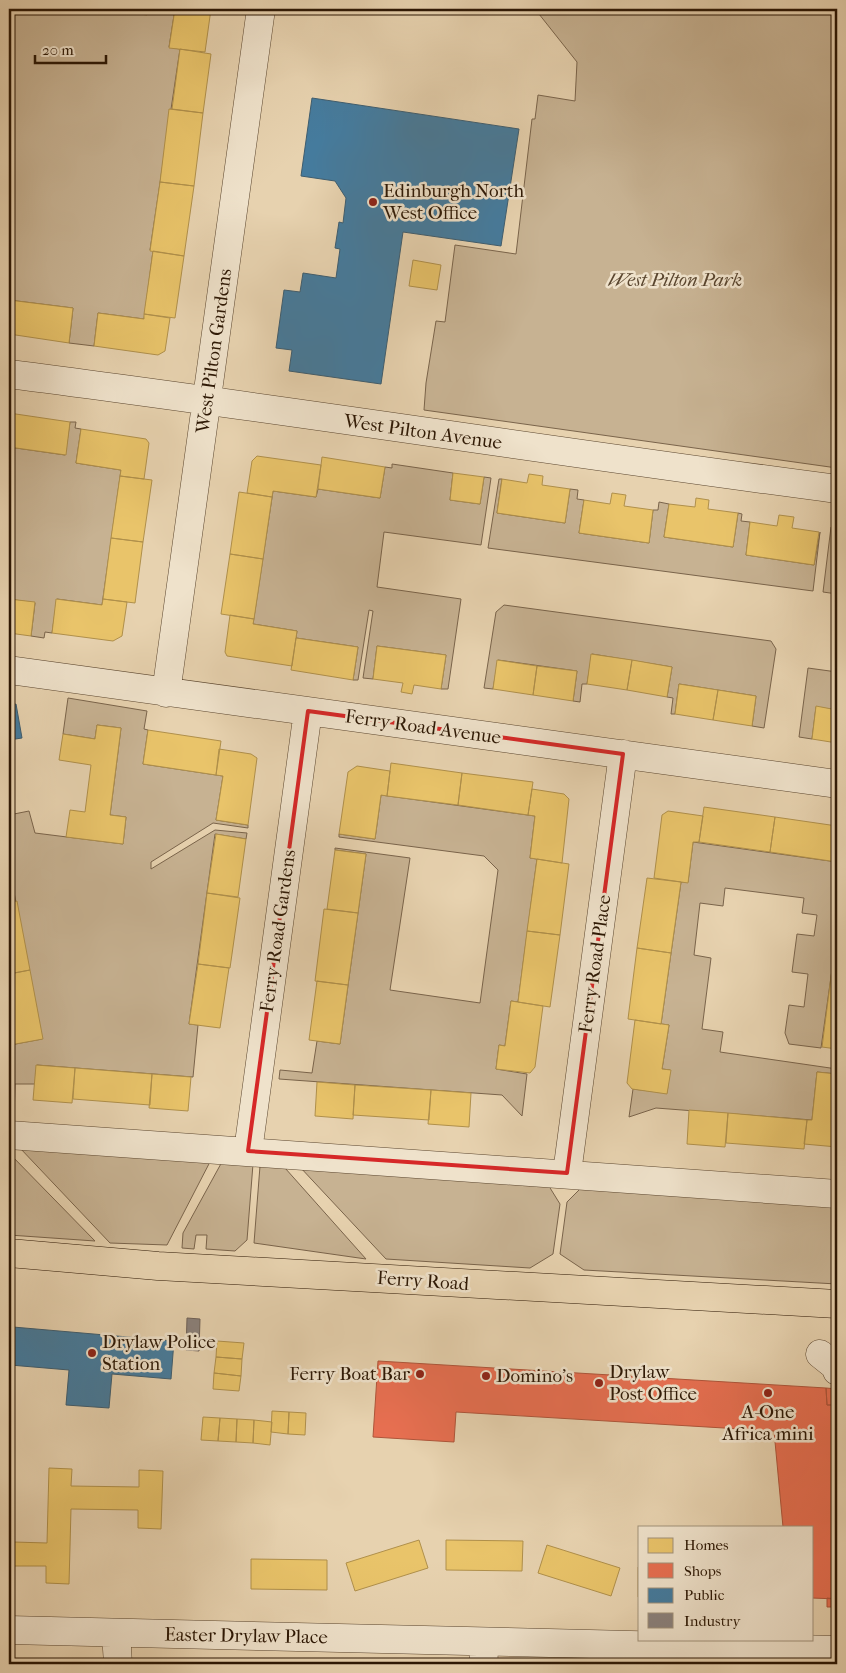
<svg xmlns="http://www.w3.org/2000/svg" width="846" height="1673" font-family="'IM FELL French Canon',serif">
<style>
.green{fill:#c7b292;stroke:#7a644b}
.homes{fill:#e9c46a;stroke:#b0904b}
.shops{fill:#e76f51;stroke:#af553a}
.public{fill:#457b9d;stroke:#3e5d6f}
.industry{fill:#8a817c;stroke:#6e6158}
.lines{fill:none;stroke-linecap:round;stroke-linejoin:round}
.minor-casing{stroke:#5b462f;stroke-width:29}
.major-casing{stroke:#2c1704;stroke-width:29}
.minor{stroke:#efe2cb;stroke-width:28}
.major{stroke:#e7d2af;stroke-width:28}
.marked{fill:none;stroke:#d62828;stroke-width:4;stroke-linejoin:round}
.poi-dot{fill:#8f2418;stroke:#efe2cb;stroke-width:2}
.labels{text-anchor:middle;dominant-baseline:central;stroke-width:5;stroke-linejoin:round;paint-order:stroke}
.poi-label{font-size:19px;fill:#2c1704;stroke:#efe2cb;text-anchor:start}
.park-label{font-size:19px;font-style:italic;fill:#5a462f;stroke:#efe2cb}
.street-label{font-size:19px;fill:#2c1704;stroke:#efe2cb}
</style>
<rect width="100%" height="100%" fill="#e7d2af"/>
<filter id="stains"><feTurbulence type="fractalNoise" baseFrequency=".004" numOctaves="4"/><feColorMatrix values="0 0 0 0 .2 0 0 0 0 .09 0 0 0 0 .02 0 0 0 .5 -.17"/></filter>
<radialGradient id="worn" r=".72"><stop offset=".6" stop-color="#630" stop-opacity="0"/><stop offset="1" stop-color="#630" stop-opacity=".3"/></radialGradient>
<path class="green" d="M9 9H128L127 11 147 14 148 9H175L169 47 180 49 150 250 153 251 144 319 98 313 94 346 69 343 73 308 9 300Z
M535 9H837V468L424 410 426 383 436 321 445 322 455 245 516 254 532 119H535L538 95 575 101 577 62Z
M70 422H76L75 428 81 429 76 463 121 470 102 605 57 599 52 633 45 632 44 638 31 636 35 603 9 599V447L65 455Z
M392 464 453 473 450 500 480 504 484 477 491 478 481 545 384 532 377 587 461 599 448 689H441L446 655 377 646 373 679 363 678 373 611 369 610 358 680H353L358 647 296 638 297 631 253 624 273 491 316 497 318 489 380 498 385 467 392 468Z
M499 479H502L497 513 565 523 570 489 578 490 577 499 584 500 579 533 649 543 653 510H658L659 502 669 504 664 537 733 547 738 513 742 514 741 521 750 522 746 555 814 565 820 532 813 591 488 548Z
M831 527 837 528V594L823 592Z
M504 605 771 641 776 649 764 728 752 726 756 696 679 684 675 714H671L673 698 667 697 672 667 592 654 587 684H582L580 702 573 701 577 671 498 660 493 689 484 688 496 612Z
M808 668 837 672V710L816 707 812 739 799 737Z
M68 698 147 711 144 729 148 730 143 764 223 776 216 820 248 825V828L213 823 151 862V869L215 830 247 833 246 839 215 834 189 1024 198 1025 193 1077 37 1065 35 1084H15L14 1120 9 1118V1060L12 1059 10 1045 42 1039 9 866V815L29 811 35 833 123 844 126 817 110 815 121 728 97 725 95 739 63 734Z
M381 795 535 816 530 858 537 859 518 1002 511 1001 505 1046 499 1045 496 1069 527 1074 522 1116 502 1095 279 1079 280 1070 312 1073 317 1041 340 1044 366 854 335 850V848L410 858 390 990 480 1003 498 870 484 856 339 837V834L375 839Z
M693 842 837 862V934L821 1048 789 1044 785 1033 789 1005 804 1007 808 974 792 972 797 934 814 936 817 915 802 913 804 898 725 888 723 906 700 903 694 955 711 958 702 1029 723 1032 720 1052 837 1069V1074L817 1072 812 1120 656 1108 629 1117 633 1089 667 1093 670 1070 662 1069 669 1025 661 1024 681 882H688Z
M19 1147 212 1158 167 1245 110 1243Z
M9 1153 95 1241 9 1235Z
M223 1160 253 1164 247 1240 235 1251 206 1249 207 1235H196L194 1249 182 1248 183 1233Z
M260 1166 285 1168 366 1259 254 1243Z
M299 1166 547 1183 560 1204 553 1254 530 1268 386 1259Z
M585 1184 837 1203V1284L584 1270 560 1254 567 1202Z"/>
<path class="homes" d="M128 9H148L147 15 127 12Z
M175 9H211L205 52 169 48Z
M180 49 211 54 203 113 172 109Z
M169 109 203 113 194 186 160 182Z
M160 182 194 186 184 256 150 251Z
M153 251 184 256 175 318 144 314Z
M413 260 441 265 437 290 409 286Z
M9 300 73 308 69 343 9 334Z
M98 313 144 319V314L170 318 165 351 158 355 94 346Z
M9 413 70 422 66 455 9 447Z
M81 429 146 439 149 443 144 479 120 476 121 470 76 463Z
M257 456 321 465 316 497 273 491 272 497 247 493 252 461Z
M322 457 385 467 380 498 318 489Z
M453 473 484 477 480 504 450 500Z
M529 474 543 476 542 485 570 489 565 523 497 513 502 479 527 483Z
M120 476 152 480 143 542 111 538Z
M239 492 272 497 263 559 230 554Z
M612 493 626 495 624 506 653 510 649 543 579 533 584 500 610 504Z
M696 498 709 500 708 509 738 513 733 547 664 537 669 504 695 507Z
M779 515 794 517 792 528 819 532 814 565 746 555 750 522 777 526Z
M111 538 143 542 135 603 103 599Z
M230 554 263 559 254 619 221 614Z
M9 599 35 602 31 636 9 633Z
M56 599 102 605 103 599 127 602 122 636 113 641 52 633Z
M230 615 254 619 253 624 297 631 292 666 227 656 225 652Z
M296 638 358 647 353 680 291 670Z
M377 646 446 655 441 689 414 685 412 694 401 692 403 683 373 679Z
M591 654 632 660 627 690 587 684Z
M497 660 537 666 533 695 493 689Z
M632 660 672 667 667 697 627 690Z
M537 666 577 671 573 701 533 695Z
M679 684 718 690 713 720 675 714Z
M718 690 756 696 752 726 713 720Z
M816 706 837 710V743L812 739Z
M97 725 121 728 110 815 126 817 123 844 66 837 70 810 85 812 91 765 59 760 63 734 95 739Z
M148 730 221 741 216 775 143 764Z
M219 749 251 754 257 758 248 825 216 820 223 776 216 775Z
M391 763 462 773 458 805 387 796Z
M357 766 390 771 387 796 381 795 375 839 339 834 348 772Z
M462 773 533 782 528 815 458 805Z
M532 789 564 794 569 799 562 863 530 858 535 816 528 815Z
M704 807 775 817 770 852 699 842Z
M668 811 703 816 699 842H693L688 883 654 878 662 815Z
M775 817 837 826V862L770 852Z
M216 834 246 839 238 897 207 893Z
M335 850 366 854 358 913 327 909Z
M537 859 569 864 560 935 527 931Z
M9 866 15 901 9 903Z
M647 878 681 882 671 953 637 948Z
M207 893 240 898 230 968 198 964Z
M17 901 30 970 9 974V903Z
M324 909 358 913 348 985 315 981Z
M527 931 560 935 550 1007 518 1002Z
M837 934V977H831Z
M637 948 671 953 661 1024 628 1019Z
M198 964 229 968 220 1028 189 1024Z
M30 970 43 1039 10 1045 9 974Z
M831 977H837V1049L822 1047Z
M317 981 348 985 340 1044 309 1040Z
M511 1001 543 1006 535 1067 530 1073 496 1069 499 1045 505 1046Z
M635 1020 669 1025 662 1069 671 1070 667 1094 632 1089 627 1083Z
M36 1065 75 1068 72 1103 33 1100Z
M75 1068 152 1074 150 1105 73 1099Z
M817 1072 837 1074V1147L804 1144 807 1120H812Z
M152 1074 191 1077 188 1111 149 1108Z
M317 1082 355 1085 353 1119 315 1116Z
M355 1085 431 1090 429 1120 353 1115Z
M431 1090 471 1093 469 1127 428 1124Z
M689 1110 728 1113 725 1147 687 1144Z
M728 1113 807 1120 804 1149 726 1143Z
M217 1341 244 1343 242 1359 216 1357Z
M216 1357 242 1359 241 1376 214 1373Z
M214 1373 241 1376 239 1391 213 1389Z
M272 1411 289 1412 288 1434 271 1432Z
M289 1412 306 1413 305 1435 288 1434Z
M203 1417 220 1418 218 1441 201 1440Z
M220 1418 237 1419 236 1442 218 1441Z
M237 1419 254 1420 253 1443 236 1442Z
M254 1420 272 1422 270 1445 253 1443Z
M49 1468 72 1469 71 1486 139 1487V1470L163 1471 161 1529 138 1528V1510L71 1509 69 1584 46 1583V1566H14V1542L47 1543Z
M419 1540 428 1568 355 1591 346 1563Z
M446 1540 523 1541 522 1571 446 1570Z
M547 1545 620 1568 611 1596 538 1573Z
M251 1559 327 1560V1590L251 1589Z
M638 1567H640V1597H638Z"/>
<path class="shops" d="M378 1361 826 1388 827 1405H832L837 1460V1599L812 1598V1527H783L774 1431 456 1412 454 1442 373 1437Z
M826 1388 837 1389V1460L832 1405H827Z
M827 1598 837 1599V1607H827Z"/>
<path class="public" d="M312 98 519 129 501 246 403 232 381 384 289 371 292 350 276 348 284 290 300 292 303 273 336 278 340 249 335 248 339 222 343 223 346 198 335 181 301 176Z
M16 704 22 738 9 740V706Z
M13 1327 174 1341 171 1379 112 1374 109 1408 66 1405 69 1370 10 1365Z"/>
<path class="industry" d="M187 1318 200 1319 199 1351 186 1350Z"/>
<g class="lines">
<g class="minor-casing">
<path id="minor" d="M9 374C285 409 561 453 837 489
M9 670 837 784
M166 693 261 9
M9 1135 837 1194
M248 1151 308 711
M567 1173 623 754
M820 1354 835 1366 837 1371
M9 1630 837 1650
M116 1633 118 1664
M483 1642 484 1664"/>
</g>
<g class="major-casing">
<path id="major" d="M9 1253 158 1266 837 1304"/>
</g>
<use href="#minor" class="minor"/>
<use href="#major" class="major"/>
</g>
<path class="marked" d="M308 711 623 754 567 1173 248 1151Z"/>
<g class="poi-dot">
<circle cx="373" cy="202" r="5"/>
<circle cx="92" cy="1353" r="5"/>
<circle cx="420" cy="1374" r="5"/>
<circle cx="486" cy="1376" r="5"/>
<circle cx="599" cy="1383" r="5"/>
<circle cx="768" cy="1393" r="5"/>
</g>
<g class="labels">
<g class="poi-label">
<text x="383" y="191">Edinburgh North<tspan x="383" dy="22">West Office</tspan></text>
<text x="102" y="1342">Drylaw Police<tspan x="102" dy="22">Station</tspan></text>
<text x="609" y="1372">Drylaw<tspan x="609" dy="22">Post Office</tspan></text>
<text x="410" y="1374" text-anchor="end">Ferry Boat Bar</text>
<text x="496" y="1376">Domino's</text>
<text x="768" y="1412" text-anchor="middle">A-One<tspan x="768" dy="22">Africa mini</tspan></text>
</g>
<g class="park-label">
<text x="675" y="280">West Pilton Park</text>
</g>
<g class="street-label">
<text transform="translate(214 351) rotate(-82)">West Pilton Gardens</text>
<text transform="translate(423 432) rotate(8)">West Pilton Avenue</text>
<text transform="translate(423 727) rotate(8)">Ferry Road Avenue</text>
<text transform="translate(278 931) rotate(-82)">Ferry Road Gardens</text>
<text transform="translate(595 964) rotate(-82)">Ferry Road Place</text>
<text transform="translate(423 1281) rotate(4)">Ferry Road</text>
<text transform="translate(246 1636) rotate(1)">Easter Drylaw Place</text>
</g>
</g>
<rect width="846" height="1673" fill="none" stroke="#e7d2af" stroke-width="30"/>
<rect x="10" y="10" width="826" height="1653" fill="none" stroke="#2c1704" stroke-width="2.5"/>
<rect x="15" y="15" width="816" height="1643" fill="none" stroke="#2c1704"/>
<rect x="638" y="1526" width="175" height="115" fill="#efe2cb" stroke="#a1917b"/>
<rect x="648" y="1538" width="25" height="15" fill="#e9c46a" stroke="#a1917b"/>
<text x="684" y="1550" font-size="15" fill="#2c1704">Homes</text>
<rect x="648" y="1563" width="25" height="15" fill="#e76f51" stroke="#a1917b"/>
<text x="684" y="1576" font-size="15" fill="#2c1704">Shops</text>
<rect x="648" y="1588" width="25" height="15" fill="#457b9d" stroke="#a1917b"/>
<text x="684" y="1600" font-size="15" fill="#2c1704">Public</text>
<rect x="648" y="1613" width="25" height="15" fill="#8a817c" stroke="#a1917b"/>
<text x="684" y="1626" font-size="15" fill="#2c1704">Industry</text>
<path d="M35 55v8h71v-8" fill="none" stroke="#2c1704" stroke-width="2.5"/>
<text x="42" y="55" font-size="15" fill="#2c1704" stroke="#efe2cb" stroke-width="4" paint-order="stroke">20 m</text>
<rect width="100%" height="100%" filter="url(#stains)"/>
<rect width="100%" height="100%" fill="url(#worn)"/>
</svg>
